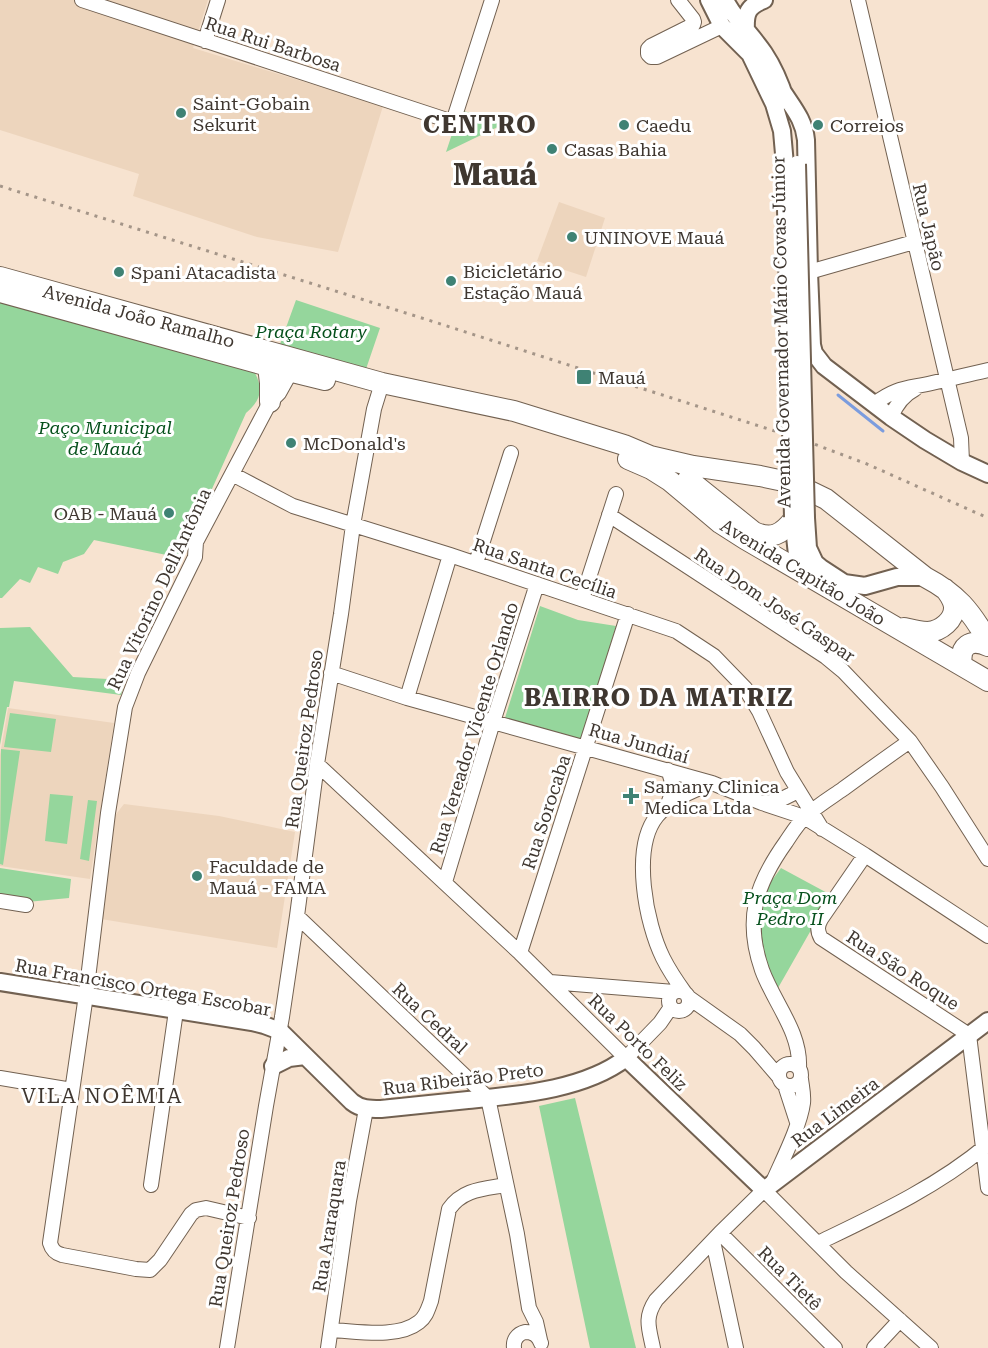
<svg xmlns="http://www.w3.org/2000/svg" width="988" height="1348" font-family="'Roboto Serif',serif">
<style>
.built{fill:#edd5bd}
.green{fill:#95d69c}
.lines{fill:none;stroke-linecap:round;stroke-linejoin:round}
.stream{stroke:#7b9cde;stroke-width:3}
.minor-casing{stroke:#726151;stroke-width:16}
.major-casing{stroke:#726151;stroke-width:20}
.highway-casing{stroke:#726151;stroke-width:22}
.minor{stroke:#fff;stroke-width:14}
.major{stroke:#fff;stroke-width:16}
.highway{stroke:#fff;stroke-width:20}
.rail{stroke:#a49588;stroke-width:3;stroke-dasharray:3 6;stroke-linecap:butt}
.major-bridge-casing{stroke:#726151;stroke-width:20;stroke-linecap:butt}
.major-bridge{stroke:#fff;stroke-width:16}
.poi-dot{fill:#3f8274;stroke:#fff;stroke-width:2}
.labels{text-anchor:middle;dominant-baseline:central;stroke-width:6;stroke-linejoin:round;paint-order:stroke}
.street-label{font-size:18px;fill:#3f3730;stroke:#fff}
.poi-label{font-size:18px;fill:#3f3730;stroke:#fff;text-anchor:start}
.park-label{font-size:18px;font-style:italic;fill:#05501b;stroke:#fff}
.quarter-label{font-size:21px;letter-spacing:1.5px;fill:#3f3730;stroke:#fff}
.district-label{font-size:24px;font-weight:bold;letter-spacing:1.5px;fill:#3f3730;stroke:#fff}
.town-label{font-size:30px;font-weight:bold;fill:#3f3730;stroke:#fff}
</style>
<rect width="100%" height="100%" fill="#f7e3d0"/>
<path class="built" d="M0 0H208L193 48 383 106 338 252 257 237 133 196 139 174 0 130Z
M559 202 605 218 586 277 537 261Z
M8 708 114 723 90 879 0 866V755Z
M124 804 219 816 295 832 277 948 101 919 113 818Z"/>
<path class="green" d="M460 110 506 123 446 152Z
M0 300 255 373C264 390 260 401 246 413L181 558 94 540 84 554 63 562 58 574 38 567 30 583 20 579 2 598H0Z
M296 300 380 328 366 369 279 347Z
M540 606 578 620 616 626 581 743 504 721Z
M30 627 73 677 125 680 121 695 14 681 9 707H7L0 745V628Z
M10 713 56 719 51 752 4 747Z
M1 749 20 751 3 865 0 864Z
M50 794 73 796 67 844 45 841Z
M88 800 97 801 89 861 80 859Z
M0 868 71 879 69 898 27 902 0 898Z
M781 868 831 895 778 988 761 959V895Z
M575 1098 636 1348H590L539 1106Z"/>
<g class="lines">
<path class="stream" d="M838 395 883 431"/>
<g class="minor-casing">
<path id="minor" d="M82 0 453 122 492 0
M678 0 693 19 694 22 693 25 651 46 648 49V54L651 57H657L722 26
M858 0 961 438 962 462
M205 41 218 0
M809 272 914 242
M874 404C897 387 906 389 932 383 951 379 969 374 988 370
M891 417C896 405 903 395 915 389
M232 474 293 506 450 555 676 631 714 656 745 688 759 711 787 772 822 829
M609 515 826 657 843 671 910 741 942 787 988 859
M476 563 511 453
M582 599 616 494
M331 673 407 698 712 783 762 803 804 817 865 855 988 936
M407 698 450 555
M317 764 520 953 626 1058 660 1023 671 1007
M764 803 778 801 792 794
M667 806C674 791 674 785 668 770
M865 855 821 919C817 926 817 931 821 938L969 1035 988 1188
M445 882 493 722 537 584
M0 901 26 905
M297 916 488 1098 517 1234 529 1308 536 1322 540 1340
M520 953 628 614
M550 982 674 992
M669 1001a10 10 0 1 1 20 0a10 10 0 1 1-20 0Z
M685 993C677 982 669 970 663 958 646 924 631 848 657 816 671 799 692 791 712 783
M688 997 740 1034 754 1048 779 1077
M779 1075a11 11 0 1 1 22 0a11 11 0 1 1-22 0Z
M799 1068C801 1032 774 1003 762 970 744 919 756 884 786 842 792 833 798 823 806 816 817 806 830 798 843 789 865 773 887 757 910 741
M0 1078 72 1090
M785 1085 797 1122
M772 1184C782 1161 800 1126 803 1103 804 1095 802 1087 801 1079
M151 1185 176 1011
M249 1218 206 1208 196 1210 191 1214 160 1260 150 1270 136 1269 62 1255C55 1253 52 1250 50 1243L86 995 108 813 125 707 138 673 195 557 196 542 270 402 279 393 294 366
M720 1233 835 1348
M713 1241 736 1348
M818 1243C876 1215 937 1187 987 1145
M331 1330C357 1331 398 1339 419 1322 426 1317 428 1309 431 1301L449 1209C463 1189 484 1189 506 1185
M227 1348 266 1106 282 1017 297 916 317 764 341 614 353 525 374 409 382 383
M328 1348 349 1201 366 1109
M514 1348C513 1340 517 1334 525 1332 533 1332 538 1335 541 1343
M653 1348C649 1328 644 1318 656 1300L720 1233 764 1190 846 1272 931 1348
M874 1348 900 1320"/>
</g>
<g class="major-casing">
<path id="major" d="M709 0 722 26 750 54 774 104 782 131 785 165
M725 0C735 20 752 35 764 53 774 68 781 85 786 101
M746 30C745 13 748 6 764 0
M783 92C794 109 804 120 806 140L809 272 812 345 814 353 824 366 891 417 925 440 962 462 988 474
M793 517 797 555 805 574
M806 518 808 548 815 563 821 568 844 583 865 586 897 577H925
M0 982 252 1022 264 1025 280 1031 352 1102C361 1109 369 1109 381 1109 410 1106 439 1103 468 1100 518 1095 584 1090 626 1058L764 1190 988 1021
M273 1066 289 1058 305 1056"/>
</g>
<g class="highway-casing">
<path id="highway" d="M0 277 382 383 514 411 624 445 650 456 693 466 760 476 793 483 826 499 925 577C957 594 970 610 988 641
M0 292 268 366 325 380
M268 366 270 383V402
M628 459 651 469 670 481 720 523 745 539 988 681
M688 479 754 532C772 540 782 534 793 520
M904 628C912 630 920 632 928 632 941 631 955 620 954 606 953 600 949 594 945 589
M962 665C959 646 970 638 988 646"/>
</g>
<use href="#minor" class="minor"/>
<use href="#major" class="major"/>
<use href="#highway" class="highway"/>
<path class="rail" d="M0 186 425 319 806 441 867 464 988 518"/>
<g class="major-bridge-casing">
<path id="major-bridge" d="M797 164 806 518
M785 165 793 517"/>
</g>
<use href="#major-bridge" class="major-bridge"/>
</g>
<g class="poi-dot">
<circle cx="181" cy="113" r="6"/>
<circle cx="624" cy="125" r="6"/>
<circle cx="818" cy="125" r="6"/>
<circle cx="552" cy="149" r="6"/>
<circle cx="572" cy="237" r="6"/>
<circle cx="119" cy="272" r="6"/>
<circle cx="451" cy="281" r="6"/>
<rect x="576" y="369" width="16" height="16" rx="3"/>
<circle cx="291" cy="443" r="6"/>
<circle cx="169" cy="513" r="6"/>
<path d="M628 787h6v6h6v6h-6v6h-6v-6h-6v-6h6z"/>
<circle cx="197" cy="876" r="6"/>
</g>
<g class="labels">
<g class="street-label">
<text transform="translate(273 44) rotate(18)">Rua Rui Barbosa</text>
<text transform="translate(929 227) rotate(77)">Rua Japão</text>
<text transform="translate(139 316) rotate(15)">Avenida João Ramalho</text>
<text transform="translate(781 332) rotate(-91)">Avenida Governador Mário Covas Júnior</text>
<text transform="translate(545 568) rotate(19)">Rua Santa Cecília</text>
<text transform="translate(803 572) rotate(31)">Avenida Capitão João</text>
<text transform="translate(159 589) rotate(-65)">Rua Vitorino Dell'Antônia</text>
<text transform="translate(775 605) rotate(34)">Rua Dom José Gaspar</text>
<text transform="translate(474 728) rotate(-73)">Rua Vereador Vicente Orlando</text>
<text transform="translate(304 739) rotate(-82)">Rua Queiroz Pedroso</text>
<text transform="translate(639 743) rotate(16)">Rua Jundiaí</text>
<text transform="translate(546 812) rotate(-72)">Rua Sorocaba</text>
<text transform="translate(903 970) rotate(33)">Rua São Roque</text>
<text transform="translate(143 987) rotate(10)">Rua Francisco Ortega Escobar</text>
<text transform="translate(430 1018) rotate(43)">Rua Cedral</text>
<text transform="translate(638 1042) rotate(44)">Rua Porto Feliz</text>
<text transform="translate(463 1079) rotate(-7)">Rua Ribeirão Preto</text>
<text transform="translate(835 1112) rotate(-37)">Rua Limeira</text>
<text transform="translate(229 1218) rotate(-81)">Rua Queiroz Pedroso</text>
<text transform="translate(329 1226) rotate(-81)">Rua Araraquara</text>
<text transform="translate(790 1278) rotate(45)">Rua Tietê</text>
</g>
<g class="poi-label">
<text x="193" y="103">Saint-Gobain<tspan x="193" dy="21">Sekurit</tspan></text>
<text x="636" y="125">Caedu</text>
<text x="830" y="125">Correios</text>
<text x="564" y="149">Casas Bahia</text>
<text x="584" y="237">UNINOVE Mauá</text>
<text x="463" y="271">Bicicletário<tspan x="463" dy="21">Estação Mauá</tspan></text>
<text x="131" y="272">Spani Atacadista</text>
<text x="598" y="377">Mauá</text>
<text x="303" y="443">McDonald's</text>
<text x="157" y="513" text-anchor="end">OAB - Mauá</text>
<text x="644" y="786">Samany Clinica<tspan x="644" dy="21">Medica Ltda</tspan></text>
<text x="209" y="866">Faculdade de<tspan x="209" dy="21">Mauá - FAMA</tspan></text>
</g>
<g class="park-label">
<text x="311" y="331">Praça Rotary</text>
<text x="105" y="427">Paço Municipal<tspan x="105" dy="21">de Mauá</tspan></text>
<text x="790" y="897">Praça Dom<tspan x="790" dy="21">Pedro II</tspan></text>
</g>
<g class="quarter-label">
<text x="102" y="1096">VILA NOÊMIA</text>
</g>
<g class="district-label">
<text x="480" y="125">CENTRO</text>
<text x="659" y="698">BAIRRO DA MATRIZ</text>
</g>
<g class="town-label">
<text x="495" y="174">Mauá</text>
</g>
</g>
</svg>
